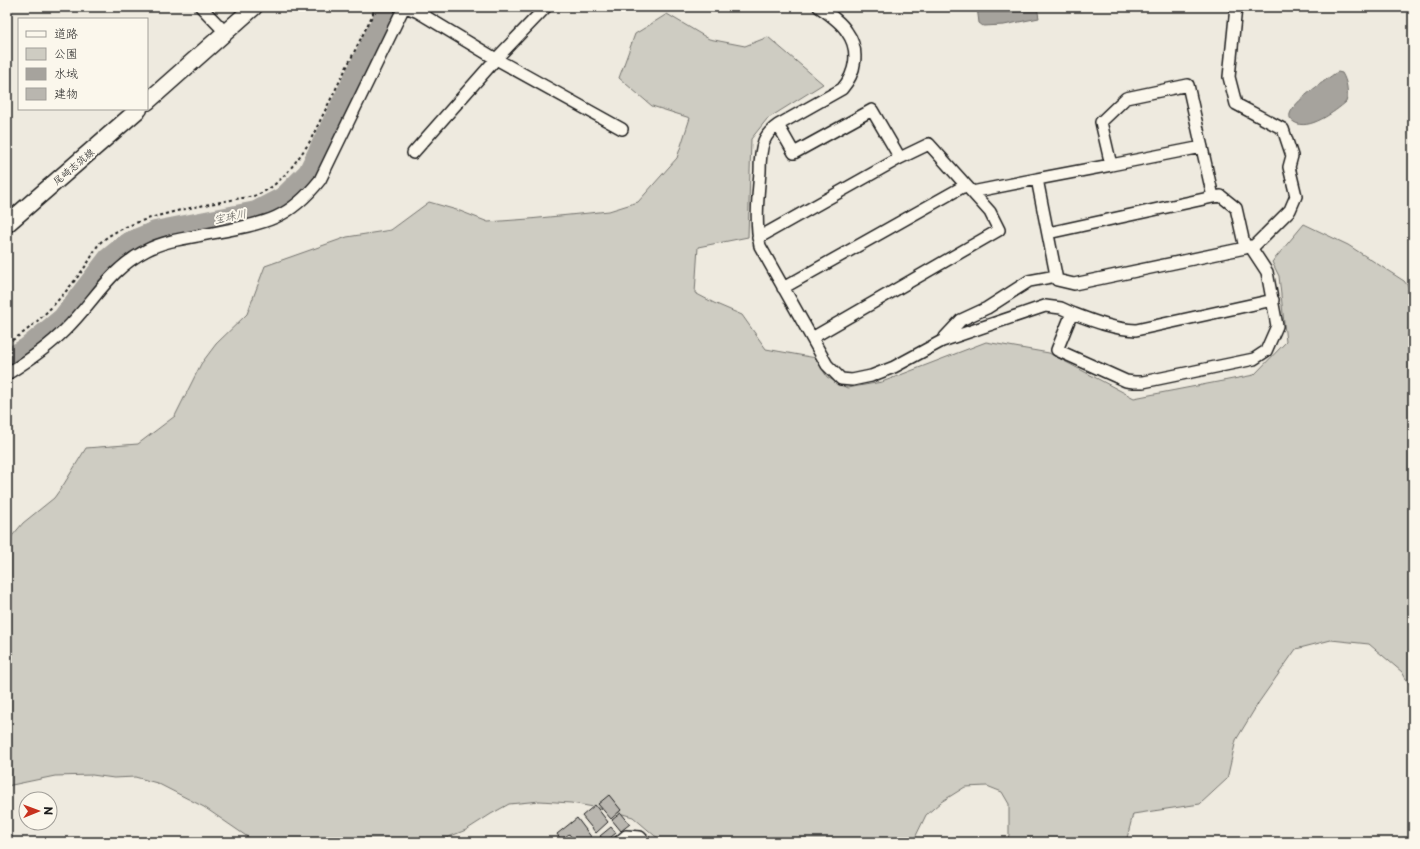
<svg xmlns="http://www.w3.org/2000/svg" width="1420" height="849" font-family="'Playpen Sans','Klee One',sans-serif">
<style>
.green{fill:#ceccc2;stroke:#75746f}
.water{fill:#a6a39d;stroke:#6f6d69}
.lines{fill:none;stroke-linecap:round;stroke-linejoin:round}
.river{stroke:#a6a39d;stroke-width:20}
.building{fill:#b9b6af;stroke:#1c1c1c}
.street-casing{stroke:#1c1c1c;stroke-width:14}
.secondary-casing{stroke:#1c1c1c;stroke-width:19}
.path{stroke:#1c1c1c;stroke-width:2;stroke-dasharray:3 3;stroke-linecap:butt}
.street{stroke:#fbf7ec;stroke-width:11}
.secondary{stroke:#fbf7ec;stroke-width:16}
.labels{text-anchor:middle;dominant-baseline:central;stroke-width:4;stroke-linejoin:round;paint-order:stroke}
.street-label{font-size:10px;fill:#1c1c1c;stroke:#fbf7ec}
.water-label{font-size:11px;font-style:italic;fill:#5a5956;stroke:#fbf7ec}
</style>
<rect width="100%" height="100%" fill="#eeeadf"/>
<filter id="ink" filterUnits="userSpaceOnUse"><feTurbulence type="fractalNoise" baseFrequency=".025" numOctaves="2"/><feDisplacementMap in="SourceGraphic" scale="8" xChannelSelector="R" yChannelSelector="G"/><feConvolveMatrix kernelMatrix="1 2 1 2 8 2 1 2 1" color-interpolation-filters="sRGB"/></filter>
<g filter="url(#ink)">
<path class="green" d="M667 14 709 39 745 46 768 37 823 84 767 119 751 139 748 237 698 247 695 293 714 303 742 315 766 349 816 358 827 377 847 388 882 382 986 342 1049 353 1134 398 1254 375 1286 342 1279 276 1272 262 1304 224 1348 245 1404 281 1413 293V691L1402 672 1369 644 1331 640 1296 649 1259 702 1236 740 1227 779 1200 804 1133 814 1126 842H1007L1009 835V804L1002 792 987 786 965 787 941 802 926 815 913 842H667L655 836 633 817 605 809 571 803 540 801 509 804 491 814 466 830 436 842H255L204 807 157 783 135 777 114 778 92 775 55 776 7 786V542L23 523 54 498 64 484 86 448 138 444 175 416 201 364 216 344 247 314 265 266 347 237 391 230 429 202 460 211 488 222 529 219 609 211 638 202 677 158 690 118 652 106 619 78 635 34Z"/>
<path class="water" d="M977 7H1037L1039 18 1004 25 983 26 979 23Z
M1338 72 1342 73C1347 81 1349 93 1346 102 1336 111 1308 132 1294 122 1291 120 1289 118 1290 114 1294 101 1322 83 1334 74Z"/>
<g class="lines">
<path class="river" d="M7 359 26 348 62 318 108 258 128 242 155 231 256 211 283 197 308 172 388 7"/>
</g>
<path class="building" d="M609 795 621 810 611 819 598 804Z
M595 805 608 822 596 833 582 816Z
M621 813 630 824 621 831 612 820Z
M577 818 592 838 586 842H575L569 834 561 840 557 834Z
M611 827 616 833 605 842 600 836Z
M595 838 599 842H591Z"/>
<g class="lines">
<g class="street-casing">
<path id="street" d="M201 7 225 32
M406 7 418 12 496 59 622 129
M819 7C829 14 841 22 847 32 860 50 856 73 842 89L778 125C772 129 767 134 764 141 760 151 760 162 760 172 758 196 755 222 760 246L827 365 841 379 852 380 871 376 894 367 942 341 1045 306 1061 308 1072 313 1057 350 1126 381 1134 382H1143L1254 359 1266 351 1277 326 1267 272 1250 246
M1236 7 1229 77 1236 104 1283 129 1292 156 1289 167 1296 196 1290 210 1255 245 1245 248 1074 284 1057 280 1037 179 1111 165 1101 122 1126 98 1188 85 1213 197 1221 196 1236 208 1245 248
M778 125 794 153 872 110 900 158 929 144 990 212 999 230 812 338
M413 153 496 59 546 7
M1111 165 1202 147
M972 192 1037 179
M1048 233 1213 197
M758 238 900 158
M783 288 966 185
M1072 313C1093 321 1113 329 1136 330L1273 300
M945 337 961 320 987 308 1029 281 1056 276
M7 374C28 361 48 347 65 330 95 301 108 270 147 250 162 242 180 239 197 236 221 231 254 227 276 217 294 209 308 195 320 180L404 7
M619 842 626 836 640 837 645 842"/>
</g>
<g class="secondary-casing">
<path id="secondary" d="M147 102 254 7
M7 224 139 109"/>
</g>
<path class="path" d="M7 343C35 329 69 290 87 264 93 256 94 248 102 241 132 216 202 206 241 198 273 197 293 166 309 143L372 16 375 7"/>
<use href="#street" class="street"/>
<use href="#secondary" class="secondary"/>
</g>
</g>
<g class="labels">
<g class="street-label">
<text transform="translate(73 166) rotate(-40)">尾崎志筑線</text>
</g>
<g class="water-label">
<text transform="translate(230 216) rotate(-11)">宝珠川</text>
</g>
</g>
<rect width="1420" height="849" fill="none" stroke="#fbf7ec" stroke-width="24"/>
<rect x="12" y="12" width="1396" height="825" fill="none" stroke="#1c1c1c" stroke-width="1.5" filter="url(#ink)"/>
<rect x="18" y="18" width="130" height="92" fill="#fbf7ec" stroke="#a29f99"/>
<rect x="26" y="31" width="20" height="6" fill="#fbf7ec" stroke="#a29f99"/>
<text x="54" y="38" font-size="12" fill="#1c1c1c">道路</text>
<rect x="26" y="48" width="20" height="12" fill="#ceccc2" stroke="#a29f99"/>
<text x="54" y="58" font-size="12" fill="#1c1c1c">公園</text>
<rect x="26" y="68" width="20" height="12" fill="#a6a39d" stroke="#a29f99"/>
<text x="54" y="78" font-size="12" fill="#1c1c1c">水域</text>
<rect x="26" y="88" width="20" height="12" fill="#b9b6af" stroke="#a29f99"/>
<text x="54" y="98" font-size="12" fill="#1c1c1c">建物</text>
<g transform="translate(38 811) rotate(89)"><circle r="19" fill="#fbf7ec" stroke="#a29f99"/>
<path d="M0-3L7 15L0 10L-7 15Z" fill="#c8321e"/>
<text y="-6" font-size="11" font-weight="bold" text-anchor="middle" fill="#1c1c1c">N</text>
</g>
</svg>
